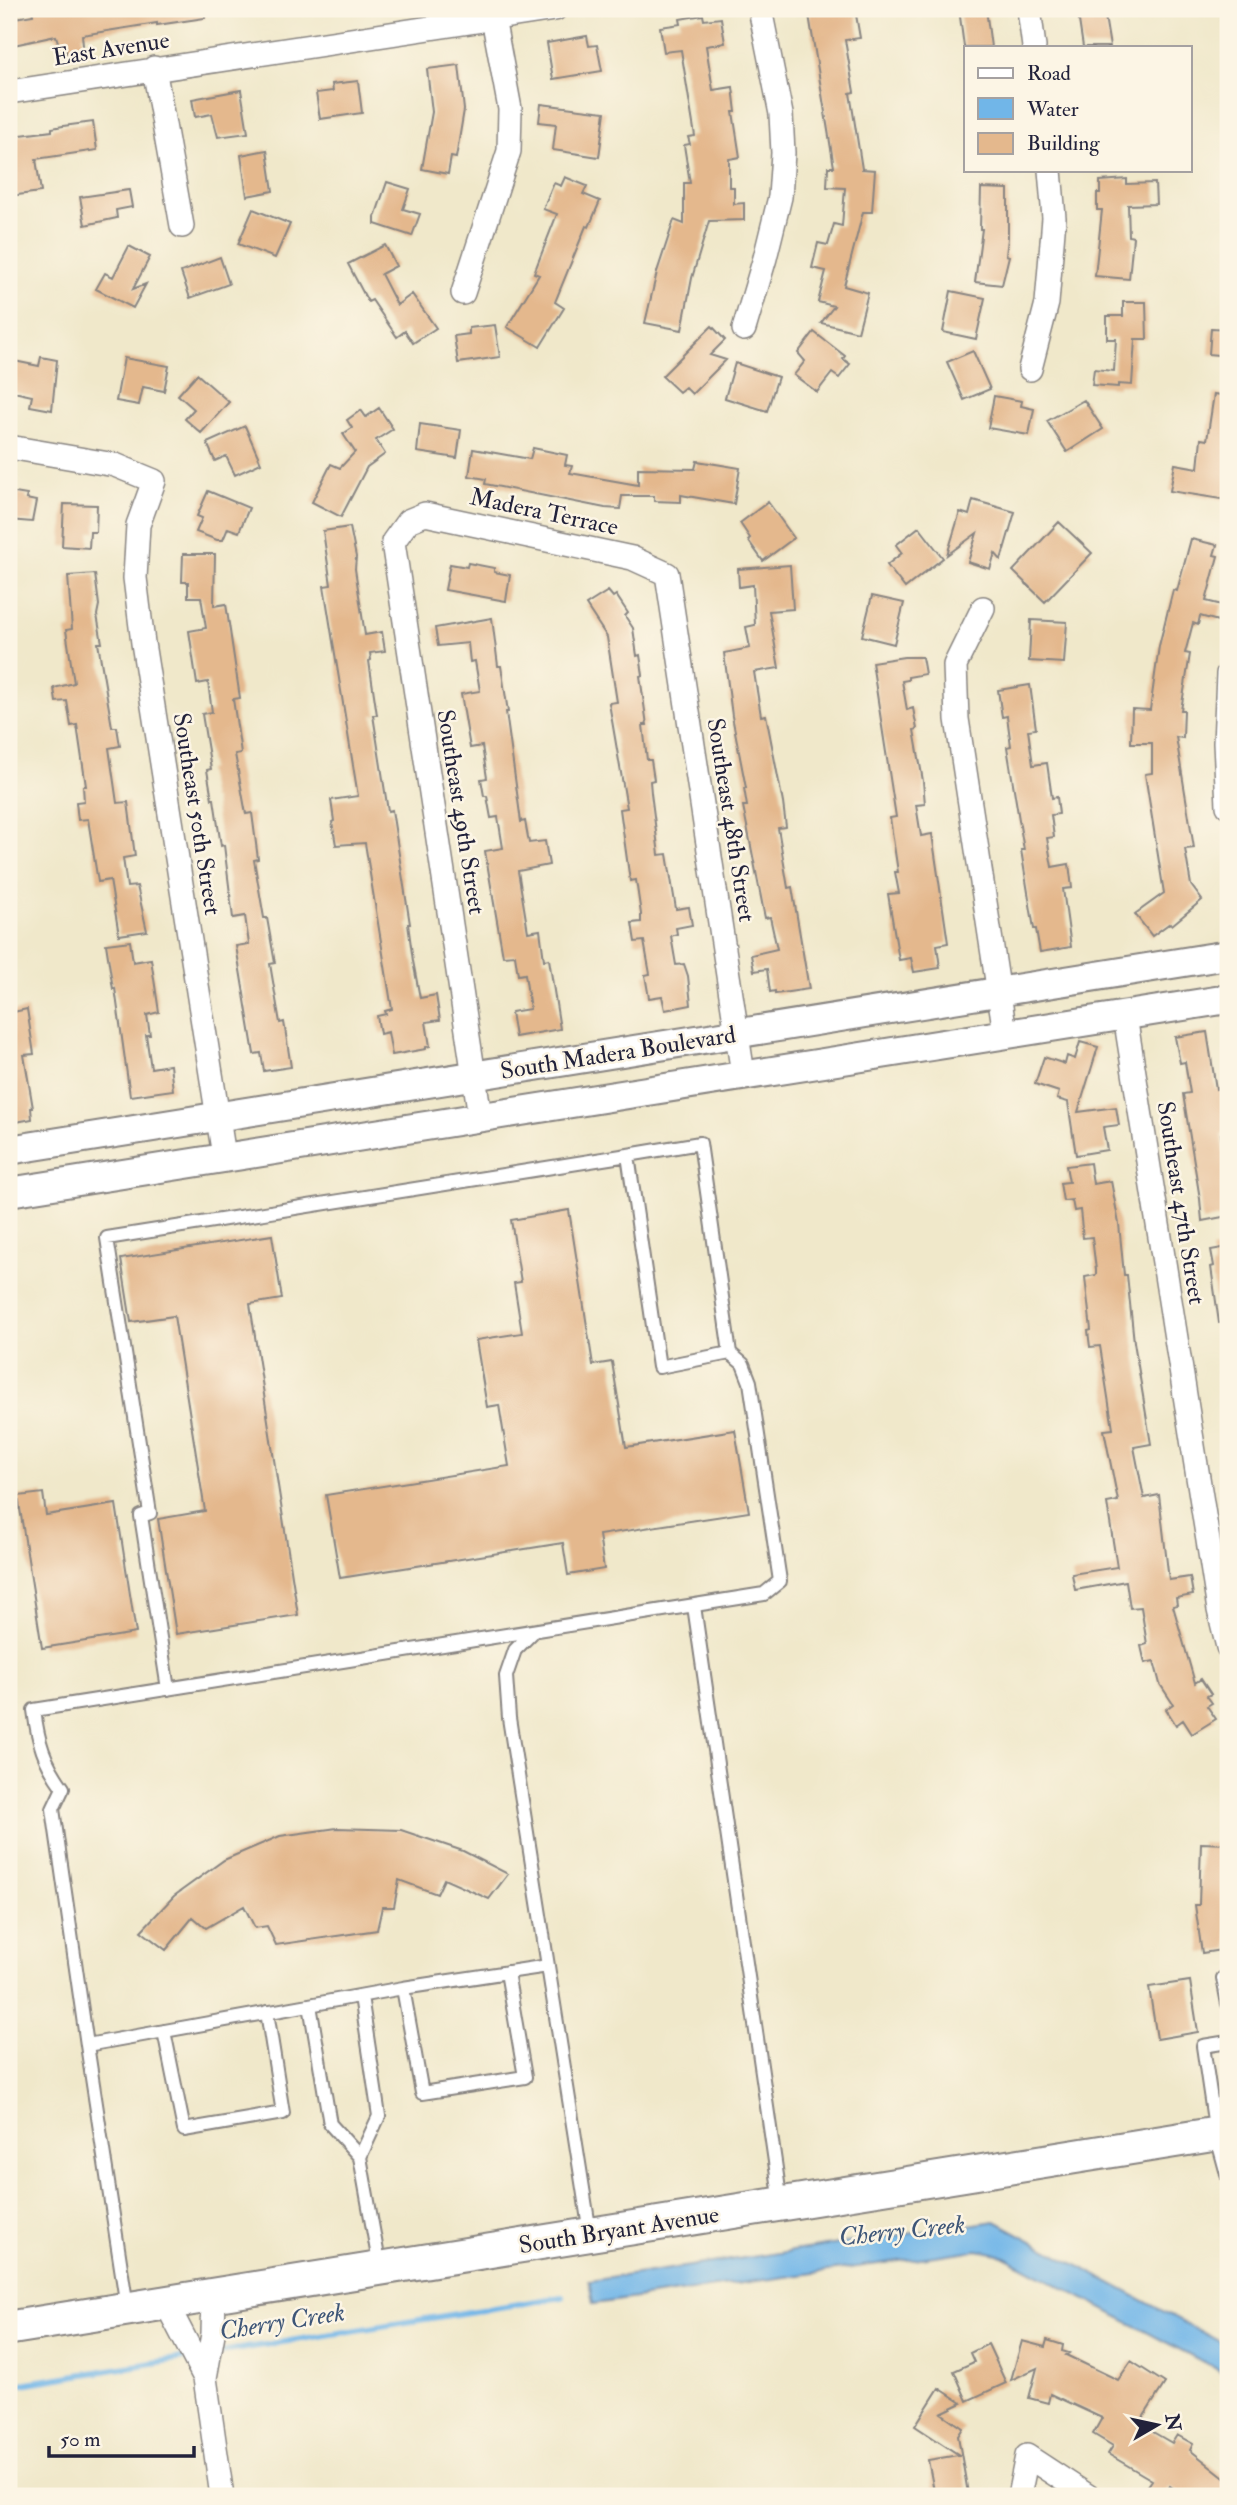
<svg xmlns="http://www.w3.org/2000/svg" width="1237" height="2505" font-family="'IM FELL Double Pica',serif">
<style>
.water{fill:#71b6e8;stroke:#4a6c92;stroke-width:2}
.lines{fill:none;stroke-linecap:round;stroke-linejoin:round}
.stream{stroke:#71b6e8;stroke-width:6}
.building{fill:#e4b88d}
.service-casing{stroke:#898582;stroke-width:16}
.minor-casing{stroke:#898582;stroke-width:26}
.tertiary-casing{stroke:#898582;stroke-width:32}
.secondary-casing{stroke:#898582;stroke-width:37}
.service{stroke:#fff;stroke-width:12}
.minor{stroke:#fff;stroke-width:23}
.tertiary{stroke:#fff;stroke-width:28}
.secondary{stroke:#fff;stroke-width:33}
.labels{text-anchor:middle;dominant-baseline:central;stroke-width:5;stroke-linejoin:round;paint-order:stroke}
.street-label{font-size:24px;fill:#22223b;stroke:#fcf5e5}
.water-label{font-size:26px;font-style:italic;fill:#3e5678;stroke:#fcf5e5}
</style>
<rect width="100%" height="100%" fill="#fcf5e5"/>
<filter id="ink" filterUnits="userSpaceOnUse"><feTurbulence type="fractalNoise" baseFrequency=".0143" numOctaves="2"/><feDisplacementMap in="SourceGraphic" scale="14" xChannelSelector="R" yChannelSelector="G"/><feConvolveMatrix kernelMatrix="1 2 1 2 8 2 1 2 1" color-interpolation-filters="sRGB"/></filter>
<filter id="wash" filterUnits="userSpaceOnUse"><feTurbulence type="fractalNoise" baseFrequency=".00686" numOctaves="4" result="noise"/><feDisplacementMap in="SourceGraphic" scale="28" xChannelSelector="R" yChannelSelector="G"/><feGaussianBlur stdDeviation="1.57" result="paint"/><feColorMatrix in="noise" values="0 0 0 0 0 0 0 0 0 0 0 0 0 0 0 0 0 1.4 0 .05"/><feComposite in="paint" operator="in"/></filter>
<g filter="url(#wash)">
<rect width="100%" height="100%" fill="#f0e8ca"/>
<path class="water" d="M995 2221 1228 2346V2375L999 2254 977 2250 593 2304 589 2281Z"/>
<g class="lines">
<path class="stream" d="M215 2353 562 2297
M9 2386 190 2357"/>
</g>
<g id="blocks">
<path class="building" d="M32 9H205V18L157 25V23L82 35 84 55 67 58 65 44 59 45 56 36 9 46V19L33 15Z
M808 9H855L860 38 845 40 854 92 850 93 862 169 875 170 872 212H863L844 286 868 293 858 332 821 323 834 306 818 302 826 271 812 268 818 243 828 245 834 224 842 226 845 188 827 187 828 167H834Z
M959 9H986L991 47H964Z
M1104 10 1110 47H1083L1078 14Z
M703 15 704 20 721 18 725 43 706 46 713 90 733 87 736 112H733L740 157 729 159V187H734V204L744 203V220L709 221 692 278 682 330 645 323 657 272 674 220 684 224V183H690L684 145 690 144 688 137 695 136 681 50 664 52 660 27 681 24 680 19Z
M587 36 589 46 597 45 602 71 553 79 547 43Z
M459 65 464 110 456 158 451 157 448 174 422 169 432 112 427 69Z
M358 81 362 113 320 119 316 93 333 91 332 84Z
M241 90 248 133 218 137 212 114 195 117 192 99Z
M541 104 605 112 599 157 553 150 556 124 539 122Z
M93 122 97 150 36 159 41 192 9 196V154L14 153 12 136 52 131V128L63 126Z
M267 150 273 191 247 196 241 155Z
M565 177 587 186 583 194 600 201 589 227 586 226 555 302 564 308 540 347 507 327 539 275 534 273 557 214 543 209 554 183 561 186Z
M1127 179V184L1155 183 1156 204 1128 205 1129 236 1133 237 1129 279 1095 276 1102 210H1097V193H1100V181Z
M387 182 410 189 403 209 420 214 412 236 375 224V217Z
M981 188 1008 189V238L1006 255 1009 256 1002 285 975 282 982 229H980Z
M129 190 132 207 116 210 117 218 85 225 80 197Z
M253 209 290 224 275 258 238 244Z
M385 245 396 266 381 274 397 305 412 294 436 328 413 343 405 331 397 337 372 300 368 302 348 264Z
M129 246 150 257 133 289 146 284 133 308 96 289 105 273 113 277Z
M220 257 229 284 190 298 181 272Z
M951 291 985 298 976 339 943 332Z
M1123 302H1146L1147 339H1135L1132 385 1118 384V387L1092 385 1094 369 1114 371 1116 339H1107V316H1123Z
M495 325 500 357 458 363 454 336 469 334V328Z
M712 326 725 340 710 355 726 360 692 394 685 387 679 392 662 376Z
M1211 328 1228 329V356L1209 354Z
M814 332 845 356 843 359 850 364 839 378 832 373 817 392 794 375 805 361 798 353Z
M973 351 990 389 964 400 947 362Z
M41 357 57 360 52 410 30 406 32 396 9 391V360L39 366Z
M124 358 169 366 164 391 143 387 139 405 116 401Z
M735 363 778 377 767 411 725 398Z
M197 374 229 402 201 433 185 419 194 409 178 395Z
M1214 394 1228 396V500L1170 491 1175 464 1198 468 1201 439 1207 440Z
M994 396 1022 401 1021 406 1034 409 1029 435 988 428Z
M1084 400 1103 429 1067 452 1047 421Z
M379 408 393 429 376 440 385 454 367 467 341 517 312 502 331 464 340 468 355 452 343 434 352 428 347 420 361 410 366 417Z
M420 424 461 430 457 458 417 452Z
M245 426 261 463 235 475 226 456 215 461 207 443Z
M533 448 567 455 565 465 572 466 570 473 638 485V468L695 469 697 461 740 468 734 504 681 495V502L654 501V496H622L620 509 605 508 485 484 486 479 469 476 473 449 530 459Z
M208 491 249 508 239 532 228 528 223 540H217L196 532 202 518 197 516Z
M9 492 27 495 26 499 36 501 32 522 9 520Z
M973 500 1015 512 1001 560 995 553 990 569 968 562 977 533 947 555 960 512 969 515Z
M768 502 794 538 763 561 748 540 750 538 740 523Z
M64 504 97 505 96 532H90L89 548 62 546Z
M1059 522 1092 553 1045 602 1013 571Z
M350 527 356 557 355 569 365 635 382 632 385 651 370 653 371 660 369 661 377 715H373L388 811 392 810 410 924H408L413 961 420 998 436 995 440 1020 426 1022 430 1046 426 1047V1049L392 1055 388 1032 380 1034 377 1016 386 1014 385 1011 392 1009 365 843 336 845 332 822 334 821 331 800 358 796 324 586 331 585 323 531Z
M919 527 943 558 905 588 887 565 902 553 896 545Z
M1191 539 1217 545 1214 555 1218 556 1206 601 1222 605 1218 621 1200 616 1198 625 1193 623 1185 653 1190 654 1181 710H1184L1183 738 1176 737 1194 848 1185 849 1191 885 1202 900 1172 925 1170 923 1152 936 1135 914 1164 893 1145 774 1152 773V743H1131L1132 709 1150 710 1159 646 1173 590 1177 591Z
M183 554H215L214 606 226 604 240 698 233 699 241 753 235 754 246 814 252 813 258 859 254 860 264 918H267L275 963 270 964 280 1023 284 1022 291 1067 264 1071 261 1053 254 1054 236 946 249 944 245 916 233 918 224 845 221 846 214 799H212L207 770 211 769 202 714 212 712 208 682 197 684 189 631 206 628 201 597H188V582H182Z
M468 563 494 568V572L510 575 506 601 445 590 450 564 467 567Z
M790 565 793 609 769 611 779 668 754 672 761 716 766 715 783 803 786 827 778 828 788 888 792 887 809 989 775 994V991L770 992 767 969 754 971 751 955 777 949 770 917 765 918 748 831 743 806H747L744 788H746L732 716 724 653 750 648 746 627 755 625 753 585 739 587 738 569Z
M95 574 99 605 97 615 102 643H98L112 727H117L120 746 109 748 117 803 128 802 135 856 123 858 127 887 137 886 147 931 119 935 110 880 98 882 88 819 78 820 76 802 84 801 83 786H86L77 725 71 726 67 701 56 702 54 688 74 683 66 630 72 629 68 576Z
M608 591 613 597 616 595 628 613 625 616 633 628 637 656 640 655 643 675 640 676 647 725H643L647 760H651L654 780 650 781 651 793 659 855 667 854 676 909 689 907 692 925 676 928 677 934 671 936 676 965 684 964 688 976 691 1005 665 1010 662 996 649 998 645 975 650 974 644 941 635 942 632 923 641 922V914L636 880 630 881 620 809 627 808 609 703 617 702 607 637 586 605Z
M872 596 904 603 894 644 862 636Z
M492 618 498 666H501L508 712H506L521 822 525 821 529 843 545 841 549 865 518 871 528 932 540 930 544 960 549 959 560 1029 515 1037 511 1012 530 1009 525 974 518 975 515 955 503 956 485 851 503 848 498 817 491 818 487 796H484L481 779 487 778 482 746 470 748 461 694 480 691 475 661 470 662 468 643 438 646 435 628Z
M1031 620 1067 622 1064 663 1029 661Z
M904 657H922L925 674 908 677V680L902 681 907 710 913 708 917 729 914 730 923 781 925 804 916 805 921 836 932 834 948 943 937 945 940 968 914 972 911 958 899 960 888 894 899 893 895 872H898L890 818 896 817 872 662Z
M1030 685 1036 729 1028 730 1033 765 1047 763 1052 798 1057 797 1059 814 1051 815 1054 837 1047 838 1052 867 1069 864 1072 888 1063 889 1071 947 1040 952 1036 929H1034L1021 850H1024L1007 747 1011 746 1007 716 1002 717 998 690Z
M130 941 133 962 151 959 159 1012 147 1015 150 1035H146L151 1068 170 1065 173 1090 130 1096 115 988 113 989 106 944Z
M27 1009 34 1054 24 1055 33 1108H31L32 1119 16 1122 14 1112H9V1013Z
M1207 1032 1216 1089 1224 1087 1228 1111V1133L1221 1134 1228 1181V1216L1202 1221 1200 1199 1183 1094 1190 1093 1185 1062 1180 1063 1175 1037Z
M1080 1042 1098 1047 1078 1112 1116 1107 1119 1125 1103 1127 1107 1150 1076 1155 1068 1102 1057 1099 1059 1092 1035 1084 1044 1057 1065 1064 1067 1056 1075 1059Z
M1090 1163 1093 1184 1111 1181 1119 1224 1124 1275H1127L1134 1342 1151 1444 1134 1447 1144 1498 1159 1495 1169 1580 1190 1577 1193 1595 1176 1598 1177 1605 1173 1606 1195 1683 1201 1679 1211 1694 1207 1696 1212 1703 1207 1706 1216 1719 1192 1734 1183 1720 1176 1725 1166 1709 1173 1704 1160 1684 1154 1661 1145 1663 1141 1646 1147 1644 1141 1607 1130 1608 1126 1581 1075 1590 1072 1574 1117 1567 1107 1503 1118 1501 1104 1430 1113 1429 1100 1346 1090 1347 1088 1331 1091 1330 1085 1277 1096 1275V1270L1092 1237 1083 1238 1080 1210 1074 1211 1072 1200 1063 1201 1060 1183 1069 1182 1066 1166Z
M569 1210 593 1365 612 1362 626 1447 735 1430 749 1512 599 1535 604 1569 568 1575 563 1543 340 1578 326 1495 509 1466 499 1405 487 1407 476 1340 522 1333 514 1283 521 1282 511 1220Z
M272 1235 282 1299 250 1304 298 1615 176 1634 158 1519 205 1511 174 1316 131 1322 121 1259Z
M1228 1247V1322L1219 1323 1211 1267 1214 1266 1211 1250Z
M43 1493 46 1515 116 1504 136 1633 42 1648 18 1496Z
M337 1828 401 1830 463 1851 508 1874 489 1899 444 1879 437 1894 399 1880 394 1907H382L377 1930 276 1945 267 1926 255 1928 244 1906 206 1928 193 1917 166 1950 141 1931 174 1896 224 1860 280 1836Z
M1201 1843 1228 1844V1931H1226L1228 1949 1202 1953 1195 1905H1199Z
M1190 1981 1198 2032 1157 2039 1149 1987Z
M1047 2340 1063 2345 1062 2351 1069 2353 1066 2355 1118 2380 1131 2361 1165 2383 1139 2424 1172 2443 1177 2435 1193 2444 1190 2450 1228 2480V2496H1183L1170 2486 1164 2496H1158L1146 2489 1152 2480 1108 2454 1113 2446 1093 2434 1102 2418 1050 2394 1048 2403 1029 2398 1037 2368 1011 2380 1022 2341 1045 2347Z
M988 2344 1006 2383 967 2401 954 2371 974 2362 970 2353Z
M939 2388 962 2403 941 2413 963 2428 958 2436 968 2493 935 2496 928 2460 959 2455 915 2426Z"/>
</g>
</g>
<g filter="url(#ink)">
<use href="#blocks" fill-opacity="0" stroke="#898582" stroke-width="2"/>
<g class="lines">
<g class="service-casing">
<path id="service" d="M628 1155 700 1143 730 1353
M694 1606 781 2203
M532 1633 515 1650 506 1676 509 1718 590 2233
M168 1689 141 1516 150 1513 107 1238 628 1155 659 1367 730 1353 743 1364 750 1382 780 1581 764 1594 34 1710C38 1742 44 1762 63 1788L53 1809 87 2045 403 1988 548 1966
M1228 1977 1223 1978 1228 2004
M403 1988 422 2093 525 2077 507 1972
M310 2005 330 2124 360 2157 380 2268
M164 2031 184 2130 283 2113 267 2012
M1228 2042 1203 2046 1216 2134 1228 2178
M87 2045 127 2307
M360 2157 379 2116 361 1996"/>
</g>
<g class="minor-casing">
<path id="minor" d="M1029 9 1034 47
M154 68 182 226
M9 92 555 9
M463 293 509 151 510 109 493 18
M744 329 765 258 780 197 783 153 781 114 760 9
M1030 369 1047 303 1054 218 1050 170
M9 447 115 465 154 481 138 525 135 578 143 643 224 1156
M983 608 955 665 957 719 1005 1033
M1228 674 1225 743 1228 806
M1125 1016 1219 1610 1228 1647
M480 1116 393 542 408 521 425 514 632 558 667 574 743 1074
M214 2295 213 2334 205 2378 222 2496
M166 2303 205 2378
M1019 2496 1027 2456 1088 2496"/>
</g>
<g class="tertiary-casing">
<path id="tertiary" d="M9 1150 1228 955
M9 1192 1228 999"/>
</g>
<g class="secondary-casing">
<path id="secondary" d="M9 2328 1228 2132"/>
</g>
<use href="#service" class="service"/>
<use href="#minor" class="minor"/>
<use href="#tertiary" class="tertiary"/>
<use href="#secondary" class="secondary"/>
</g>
</g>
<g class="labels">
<g class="street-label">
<text transform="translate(111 49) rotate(-9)">East Avenue</text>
<text transform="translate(544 512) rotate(12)">Madera Terrace</text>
<text transform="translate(461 812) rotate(81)">Southeast 49th Street</text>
<text transform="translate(197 814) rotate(81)">Southeast 50th Street</text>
<text transform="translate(731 820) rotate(81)">Southeast 48th Street</text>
<text transform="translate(618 1053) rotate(-9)">South Madera Boulevard</text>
<text transform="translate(1181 1203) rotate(81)">Southeast 47th Street</text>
<text transform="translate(619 2230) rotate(-9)">South Bryant Avenue</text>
</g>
<g class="water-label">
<text transform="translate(902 2231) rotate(-6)">Cherry Creek</text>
<text transform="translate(282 2322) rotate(-9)">Cherry Creek</text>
</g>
</g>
<rect width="1237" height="2505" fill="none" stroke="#fcf5e5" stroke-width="35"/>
<rect x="964" y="46" width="228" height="126" fill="#fcf5e5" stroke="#a5a1a1" stroke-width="2"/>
<rect x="978" y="68" width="35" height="10" fill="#ffffff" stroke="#a5a1a1" stroke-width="2"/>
<text x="1027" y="80" font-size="21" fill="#22223b">Road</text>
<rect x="978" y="98" width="35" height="21" fill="#71b6e8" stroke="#a5a1a1" stroke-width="2"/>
<text x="1027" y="116" font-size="21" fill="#22223b">Water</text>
<rect x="978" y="133" width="35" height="21" fill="#e4b88d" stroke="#a5a1a1" stroke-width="2"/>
<text x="1027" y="150" font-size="21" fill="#22223b">Building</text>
<g transform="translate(1157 2425) rotate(81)" stroke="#fcf5e5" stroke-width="5" paint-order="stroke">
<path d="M0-5L12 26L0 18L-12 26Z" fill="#22223b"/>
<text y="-10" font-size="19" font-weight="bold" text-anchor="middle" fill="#22223b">N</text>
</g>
<path d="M49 2446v10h145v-10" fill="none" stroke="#22223b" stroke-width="3.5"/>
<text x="60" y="2446" font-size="21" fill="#22223b" stroke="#fcf5e5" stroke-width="5" paint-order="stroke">50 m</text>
</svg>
